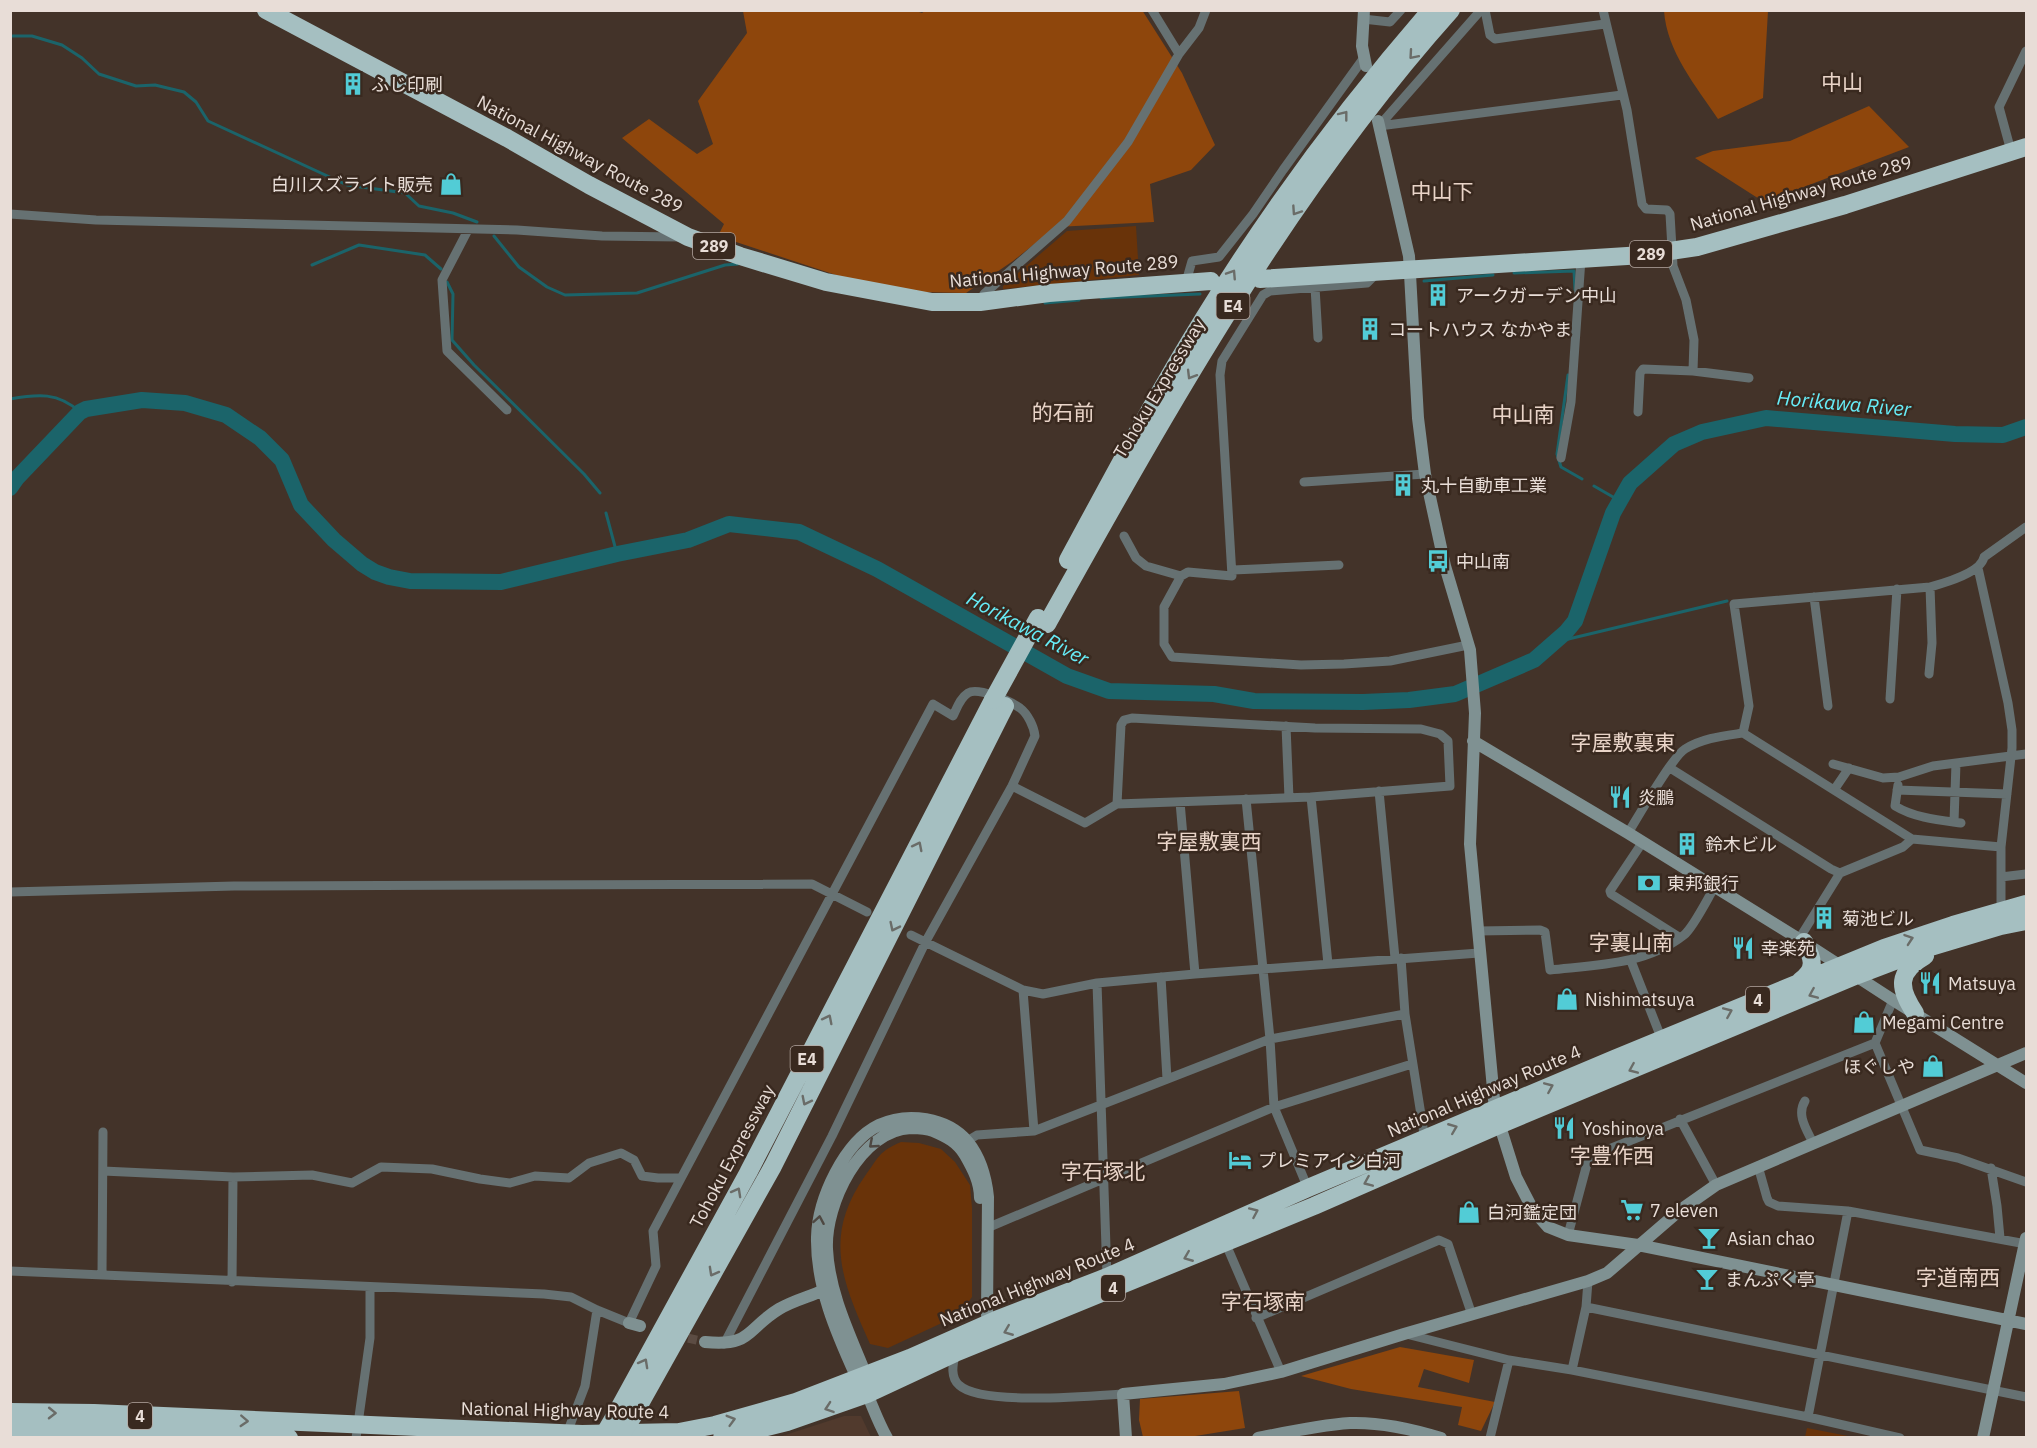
<svg xmlns="http://www.w3.org/2000/svg" width="2037" height="1448" font-family="'IBM Plex Sans','Noto Sans JP',sans-serif">
<style>
.built{fill:#513a2d}
.green{fill:#693309}
.forest{fill:#8e460c}
.lines{fill:none;stroke-linecap:round;stroke-linejoin:round}
.stream{stroke:#1b646a;stroke-width:3}
.river{stroke:#1b646a;stroke-width:16}
.street-tunnel{stroke:#5c4c43;stroke-width:9;stroke-dasharray:9 4.5;stroke-linecap:butt}
.street{stroke:#667172;stroke-width:9}
.secondary{stroke:#7f9192;stroke-width:12}
.highway{stroke:#a5bfc1;stroke-width:18}
.highway-bridge{stroke:#a5bfc1;stroke-width:18}
.oneway{stroke:#6a6c68}
.oneway2{stroke:#4e4842}
.labels{text-anchor:middle;dominant-baseline:central;stroke-width:5;stroke-linejoin:round;paint-order:stroke}
.shield{fill:#39291f;stroke:#b4a7a0;stroke-width:1.5}
.shield-label{font-size:16px;font-weight:bold;fill:#e8ddd7}
.poi-label{font-size:18px;fill:#e8ddd7;stroke:#39291f;text-anchor:start}
.street-label{font-size:18px;fill:#e8ddd7;stroke:#39291f}
.water-label{font-size:20px;font-style:italic;fill:#67edf8;stroke:#39291f}
.quarter-label{font-size:21px;fill:#e9d4c8;stroke:#39291f}
</style>
<rect width="100%" height="100%" fill="#433329"/>
<path class="built" d="M844 1416H861L871 1437H779Z"/>
<path class="green" d="M1136 226 1139 275 1003 289V286L1067 231Z
M901 1142 919 1143 941 1149 955 1162 970 1185 972 1208V1297L959 1315 888 1348 870 1344C843 1283 822 1237 865 1176 879 1157 878 1152 901 1142Z
M1807 1428 1853 1437H1805Z"/>
<path class="forest" d="M913 10 922 13 926 10H1142L1182 73 1215 145 1191 170 1150 184 1154 222 1056 227 1013 261 966 293 921 292 842 277 718 236 724 224 622 138 649 119 697 154 713 144 698 101 747 33 743 11Z
M1664 11H1768L1763 98 1718 119C1696 86 1667 52 1664 11Z
M1869 106 1909 147 1764 202 1695 158 1713 151 1790 141Z
M1400 1347 1474 1360 1469 1383 1424 1369 1418 1387 1495 1402 1481 1431 1458 1425 1462 1407 1351 1389 1301 1376Z
M1239 1391 1245 1428 1189 1437H1143L1139 1420 1140 1399Z"/>
<g class="lines">
<path class="stream" d="M10 36H32L62 45 82 58 99 74 136 86 155 85 184 92 196 102 208 121 347 185 405 193 419 206 453 213 477 222
M494 236 519 267 547 287 565 295 637 293 725 265 738 264
M312 265 359 245 425 255 441 269
M1514 273 1574 271 1575 290
M1424 281 1493 275
M447 282 453 294 452 340 474 365 584 474 600 493
M1101 298 1200 294
M1045 303 1079 300
M1568 375 1557 454 1561 467 1582 479
M10 399C38 394 58 392 80 412
M1594 486 1620 501
M606 513 617 554
M1556 642 1727 601"/>
<path class="river" d="M10 488 17 478 80 412 86 409 142 400 185 403 226 415 260 438 282 460 301 505 334 540 362 564 375 572 389 577 410 581 501 582 617 554 688 540 729 524 799 532 877 569 1067 676 1109 691 1214 694 1254 701 1363 702 1409 700 1455 694 1534 660 1566 632 1575 621 1613 513 1630 483 1674 444 1702 432 1766 418 1955 434 2003 435 2026 427"/>
<path class="street-tunnel" d="M675 1335 705 1342"/>
<path class="street" d="M1152 10 1179 54
M1485 10 1490 35 1495 39 1605 24
M1603 10 1627 110 1642 204 1646 209 1667 210 1670 214 1673 266 1686 300 1694 340 1693 371
M1363 19 1390 22 1401 10
M1379 126 1622 95
M1379 126 1481 10
M2011 151 1999 107 2026 51
M10 214 96 220 517 230 602 236 679 237
M468 230 442 280 447 351 507 410
M1377 273 1367 283 1270 291 1263 295 1222 361 1220 375 1232 576 1188 572 1181 576 1164 607V644L1172 657 1301 665 1344 664 1390 661 1468 645
M1186 282 1192 261 1219 257 1253 214 1283 170 1363 59
M1315 287 1318 338
M981 300 984 294 1067 221 1128 142 1179 54 1199 28 1206 10
M1638 412 1640 373 1643 369 1693 371 1749 378
M1561 458 1571 402 1581 259
M1304 482 1425 474
M1124 536 1136 558 1146 566 1181 576
M1978 568 2008 703 2012 730V748L2001 847V912
M1233 570 1339 565
M1814 597 1828 706
M1929 674 1932 643 1930 587
M1890 699 1897 589
M1286 726 1289 798
M1743 733 1749 706 1734 604 1930 587C1944 583 1981 573 1984 557L2026 527
M1833 764 1883 778 1899 777 1933 766 2026 754
M1670 768 1831 869 1840 873 1903 847 1912 839
M1898 785 1895 806C1915 818 1938 820 1961 823
M1012 786 1085 823 1117 804 1311 797 1450 786 1448 741 1440 734 1421 729 1315 728 1132 718 1124 720 1121 725 1117 804
M1834 790 1849 768
M1897 790 2007 794
M1379 791 1395 958
M1311 797 1328 964
M1246 799 1270 1039 1274 1107 1309 1191
M1180 802 1195 974
M1954 822 1956 763
M1628 833C1638 817 1672 757 1685 749 1703 738 1723 736 1743 733L1912 839 2001 847
M1642 843 1610 891 1611 894 1679 937
M2001 877 2026 874
M10 892 234 886 812 884 867 912
M1478 931 1540 930 1545 932 1550 970C1596 965 1646 965 1684 935 1693 928 1708 898 1714 888
M911 935 1023 990 1043 994 1097 983 1195 974 1479 953
M1799 939 1840 873
M1401 958 1405 1014 1425 1140
M1631 961 1662 1040
M1161 977 1167 1079
M1097 983 1107 1277
M1023 990 1034 1131
M1875 1043 1920 1150 1958 1158 2026 1182
M1805 1101C1796 1115 1807 1130 1813 1143
M1680 1119 1716 1185
M967 1141 977 1135 1034 1131 1270 1039 1405 1014
M1758 1166 1767 1198 1769 1202 1778 1206 1848 1211 2026 1244
M1991 1168 1997 1206 2000 1238
M103 1171 233 1177 312 1175 352 1183 381 1167 432 1169 480 1179 510 1183 535 1176 569 1178 589 1163 621 1153 634 1160 642 1176 658 1178H680
M987 1228 1274 1107 1412 1064
M1568 1235 1587 1164 1594 1155 1875 1043 1893 1000
M1225 1242 1281 1372
M10 1271 544 1294 571 1297 597 1310 629 1323 656 1266 653 1231 933 704 953 716C957 708 960 698 968 693 978 687 1010 701 1020 708 1028 714 1034 727 1035 736L1012 786 926 941 832 1136 724 1344
M102 1275 103 1132
M232 1282 233 1177
M1586 1307 2026 1397
M1256 1318 1439 1240 1448 1244 1472 1315
M1406 1334 1509 1360 1572 1370 1808 1417 1900 1438
M955 1354C953 1364 950 1377 959 1385 981 1406 1091 1396 1123 1394
M1572 1370 1586 1307 1588 1281
M1808 1417 1848 1211
M567 1433 585 1386 597 1310
M356 1438 370 1338V1287
M1490 1438 1509 1360"/>
<path class="secondary" d="M1364 10 1362 46 1366 66
M1378 121 1409 256 1418 418 1425 474 1445 566 1470 650 1475 713 1470 844 1495 1110 1516 1177 1533 1210 1548 1227 1568 1235 1638 1245 2026 1324
M1473 741 1628 833 1799 939 1893 1000 2026 1083
M629 1323 640 1326
M705 1342C752 1347 746 1329 779 1309 792 1301 808 1297 822 1291
M866 1381V1375C850 1335 829 1293 827 1249 825 1204 860 1130 911 1128 918 1128 926 1128 933 1131 947 1137 957 1142 965 1155 973 1169 980 1182 980 1198
M887 1438C879 1424 874 1410 868 1396 865 1389 859 1383 856 1376 836 1332 816 1286 817 1237 818 1199 844 1142 879 1125 907 1112 947 1117 968 1142 980 1157 986 1177 988 1197L987 1315 996 1320
M1126 1438 1123 1394 1224 1384 1281 1372 1404 1334 1588 1281 1607 1273 1679 1211 1716 1185 2026 1053
M1258 1438C1288 1432 1319 1425 1350 1423 1380 1422 1412 1429 1441 1438
M1983 1438 2026 1238"/>
<path class="highway" d="M266 10 507 138 589 185 688 237 740 256 826 282 932 302H980L1049 293 1211 281
M1260 279 1643 255 1697 247 1845 205 2026 147
M1068 560C1112 479 1155 397 1204 318 1271 209 1347 107 1431 10
M1047 624C1166 411 1287 193 1451 10
M1800 981C1817 969 1813 958 1804 942
M1915 1013C1898 988 1897 972 1925 956
M10 1412 94 1413 582 1434 679 1432 715 1425 796 1402 910 1358 996 1320 1107 1277 1308 1188 1614 1059 1884 948 1953 925 2026 904
M616 1414 748 1173 993 700
M633 1416 773 1166 1005 706
M10 1427 95 1428 289 1438
M722 1438 787 1422 867 1394 955 1353 1314 1206 1499 1125 1855 976 1931 947 2001 926 2026 921"/>
<path class="highway-bridge" d="M993 700 1038 618
M602 1438 616 1414
M619 1438 633 1416"/>
</g>
<defs><path id="oneway-chevron" d="M-2-3.5L2.5 0L-2 3.5" fill="none" stroke-width="1.6" stroke-linecap="round" stroke-linejoin="round" transform="scale(1.5)"/></defs>
<g class="oneway">
<use href="#oneway-chevron" transform="translate(1413 55) rotate(131)"/>
<use href="#oneway-chevron" transform="translate(1344 115) rotate(-52)"/>
<use href="#oneway-chevron" transform="translate(1296 211) rotate(124)"/>
<use href="#oneway-chevron" transform="translate(1232 274) rotate(-57)"/>
<use href="#oneway-chevron" transform="translate(1191 375) rotate(121)"/>
<use href="#oneway-chevron" transform="translate(918 846) rotate(-63)"/>
<use href="#oneway-chevron" transform="translate(894 927) rotate(116)"/>
<use href="#oneway-chevron" transform="translate(1909 939) rotate(-19)"/>
<use href="#oneway-chevron" transform="translate(1813 994) rotate(157)"/>
<use href="#oneway-chevron" transform="translate(1728 1012) rotate(-23)"/>
<use href="#oneway-chevron" transform="translate(828 1019) rotate(-63)"/>
<use href="#oneway-chevron" transform="translate(1633 1069) rotate(157)"/>
<use href="#oneway-chevron" transform="translate(1549 1087) rotate(-23)"/>
<use href="#oneway-chevron" transform="translate(806 1101) rotate(117)"/>
<use href="#oneway-chevron" transform="translate(1453 1128) rotate(-22)"/>
<use href="#oneway-chevron" transform="translate(1368 1182) rotate(157)"/>
<use href="#oneway-chevron" transform="translate(737 1192) rotate(-61)"/>
<use href="#oneway-chevron" transform="translate(1254 1212) rotate(-24)"/>
<use href="#oneway-chevron" transform="translate(1188 1257) rotate(158)"/>
<use href="#oneway-chevron" transform="translate(713 1272) rotate(119)"/>
<use href="#oneway-chevron" transform="translate(1008 1331) rotate(158)"/>
<use href="#oneway-chevron" transform="translate(644 1363) rotate(-61)"/>
<use href="#oneway-chevron" transform="translate(829 1408) rotate(161)"/>
<use href="#oneway-chevron" transform="translate(52 1413) rotate(1)"/>
<use href="#oneway-chevron" transform="translate(731 1420) rotate(-16)"/>
<use href="#oneway-chevron" transform="translate(244 1421) rotate(3)"/>
</g>
<g class="oneway2">
<use href="#oneway-chevron" transform="translate(873 1144) rotate(139)"/>
<use href="#oneway-chevron" transform="translate(819 1220) rotate(-80)"/>
</g>
<defs>
<g id="building-bare" transform="scale(1.8)"><path d="M-4-6H4V6H1V3H-1V6H-4ZM-2.5-4.3h1.7v1.8h-1.7ZM.8-4.3h1.7v1.8H.8ZM-2.5-1h1.7V.8h-1.7ZM.8-1h1.7V.8H.8Z" fill="#52ccd6" stroke="#39291f" stroke-width="2.5" paint-order="stroke"/></g>
<g id="shop-bare" transform="scale(1.8)"><path d="M-5-2.5h2.3a2.7 3.5 0 0 1 5.4 0H5L5.5 6h-11ZM-1.5-2.5h3a1.5 2.3 0 0 0-3 0Z" fill="#52ccd6" stroke="#39291f" stroke-width="2.5" paint-order="stroke"/></g>
<g id="bus-bare" transform="scale(1.8)"><path d="M-5-6H5V4H4V6H2V4H-2V6H-4V4H-5ZM-3.5-4V0h7V-4ZM-3.5 1.2v1.5H-2V1.2ZM2 1.2v1.5H3.5V1.2Z" fill="#52ccd6" stroke="#39291f" stroke-width="2.5" paint-order="stroke"/></g>
<g id="restaurant-bare" transform="scale(1.8)"><path d="M-5-6h1v4h1v-4h1v4h1v-4h1v5L-1.5 .5V6h-2V.5L-5-1ZM5-6V6H3V1.5H1.5Q1.5-4 5-6Z" fill="#52ccd6" stroke="#39291f" stroke-width="2.5" paint-order="stroke"/></g>
<g id="bank-bare" transform="scale(1.8)"><path d="M-6-4H6V4H-6ZM0-2.3a2.3 2.3 0 1 0 0 4.6a2.3 2.3 0 1 0 0-4.6Z" fill="#52ccd6" stroke="#39291f" stroke-width="2.5" paint-order="stroke"/></g>
<g id="hotel-bare" transform="scale(1.8)"><path d="M-6-4.5h1.5V1H6V5H4.5V3h-9V5H-6ZM-4 0a1.8 1.8 0 1 1 3.6 0ZM.5 0V-2.5h3Q6-2.5 6 0Z" fill="#52ccd6" stroke="#39291f" stroke-width="2.5" paint-order="stroke"/></g>
<g id="supermarket-bare" transform="scale(1.8)"><path d="M-6-5.5h2.5l.6 2H6L4.5 2H-2.5L-4.4-4H-6ZM-1.5 3.2a1.3 1.3 0 1 0 .1 0ZM3 3.2a1.3 1.3 0 1 0 .1 0Z" fill="#52ccd6" stroke="#39291f" stroke-width="2.5" paint-order="stroke"/></g>
<g id="bar-bare" transform="scale(1.8)"><path d="M-6-5H6L.8 .8V4.5H3.5V6h-7V4.5H-.8V.8Z" fill="#52ccd6" stroke="#39291f" stroke-width="2.5" paint-order="stroke"/></g>
</defs>
<g fill-rule="evenodd">
<use href="#building-bare" x="353" y="84"/>
<use href="#shop-bare" x="451" y="184"/>
<use href="#building-bare" x="1438" y="295"/>
<use href="#building-bare" x="1370" y="329"/>
<use href="#building-bare" x="1403" y="485"/>
<use href="#bus-bare" x="1438" y="561"/>
<use href="#restaurant-bare" x="1620" y="797"/>
<use href="#building-bare" x="1687" y="844"/>
<use href="#bank-bare" x="1649" y="883"/>
<use href="#building-bare" x="1824" y="918"/>
<use href="#restaurant-bare" x="1743" y="948"/>
<use href="#restaurant-bare" x="1930" y="983"/>
<use href="#shop-bare" x="1567" y="999"/>
<use href="#shop-bare" x="1864" y="1022"/>
<use href="#shop-bare" x="1933" y="1066"/>
<use href="#restaurant-bare" x="1564" y="1128"/>
<use href="#hotel-bare" x="1240" y="1160"/>
<use href="#supermarket-bare" x="1632" y="1210"/>
<use href="#shop-bare" x="1469" y="1212"/>
<use href="#bar-bare" x="1709" y="1238"/>
<use href="#bar-bare" x="1707" y="1279"/>
</g>
<g class="labels">
<g class="shield">
<rect x="693" y="233" width="42" height="26" rx="4.5"/>
<rect x="1630" y="241" width="42" height="26" rx="4.5"/>
<rect x="1216.5" y="293" width="33" height="26" rx="4.5"/>
<rect x="1746" y="987" width="24" height="26" rx="4.5"/>
<rect x="790.5" y="1046" width="33" height="26" rx="4.5"/>
<rect x="1101" y="1275" width="24" height="26" rx="4.5"/>
<rect x="128" y="1403" width="24" height="26" rx="4.5"/>
</g>
<g class="shield-label">
<text x="714" y="246">289</text>
<text x="1651" y="254">289</text>
<text x="1233" y="306">E4</text>
<text x="1758" y="1000">4</text>
<text x="807" y="1059">E4</text>
<text x="1113" y="1288">4</text>
<text x="140" y="1416">4</text>
</g>
<g class="poi-label">
<text x="371" y="84">ふじ印刷</text>
<text x="433" y="184" text-anchor="end">白川スズライト販売</text>
<text x="1456" y="295">アークガーデン中山</text>
<text x="1388" y="329">コートハウス なかやま</text>
<text x="1421" y="485">丸十自動車工業</text>
<text x="1456" y="561">中山南</text>
<text x="1638" y="797">炎鵬</text>
<text x="1705" y="844">鈴木ビル</text>
<text x="1667" y="883">東邦銀行</text>
<text x="1842" y="918">菊池ビル</text>
<text x="1761" y="948">幸楽苑</text>
<text x="1948" y="983">Matsuya</text>
<text x="1585" y="999">Nishimatsuya</text>
<text x="1882" y="1022">Megami Centre</text>
<text x="1915" y="1066" text-anchor="end">ほぐしや</text>
<text x="1582" y="1128">Yoshinoya</text>
<text x="1258" y="1160">プレミアイン白河</text>
<text x="1650" y="1210">7 eleven</text>
<text x="1487" y="1212">白河鑑定団</text>
<text x="1727" y="1238">Asian chao</text>
<text x="1725" y="1279">まんぷく亭</text>
</g>
<g class="street-label">
<text transform="translate(580 154) rotate(28)">National Highway Route 289</text>
<text transform="translate(1801 193) rotate(-16)">National Highway Route 289</text>
<text transform="translate(1064 271) rotate(-5)">National Highway Route 289</text>
<text transform="translate(1159 388) rotate(-59)">Tohoku Expressway</text>
<text transform="translate(1484 1091) rotate(-23)">National Highway Route 4</text>
<text transform="translate(732 1156) rotate(-62)">Tohoku Expressway</text>
<text transform="translate(1037 1282) rotate(-22)">National Highway Route 4</text>
<text transform="translate(565 1410) rotate(1)">National Highway Route 4</text>
</g>
<g class="water-label">
<text transform="translate(1844 403) rotate(5)">Horikawa River</text>
<text transform="translate(1028 628) rotate(28)">Horikawa River</text>
</g>
<g class="quarter-label">
<text x="1842" y="82">中山</text>
<text x="1442" y="191">中山下</text>
<text x="1063" y="412">的石前</text>
<text x="1523" y="414">中山南</text>
<text x="1623" y="742">字屋敷裏東</text>
<text x="1209" y="841">字屋敷裏西</text>
<text x="1631" y="942">字裏山南</text>
<text x="1612" y="1155">字豊作西</text>
<text x="1103" y="1171">字石塚北</text>
<text x="1958" y="1277">字道南西</text>
<text x="1263" y="1301">字石塚南</text>
</g>
</g>
<rect width="2037" height="1448" fill="none" stroke="#e8ddd7" stroke-width="24"/>
</svg>
